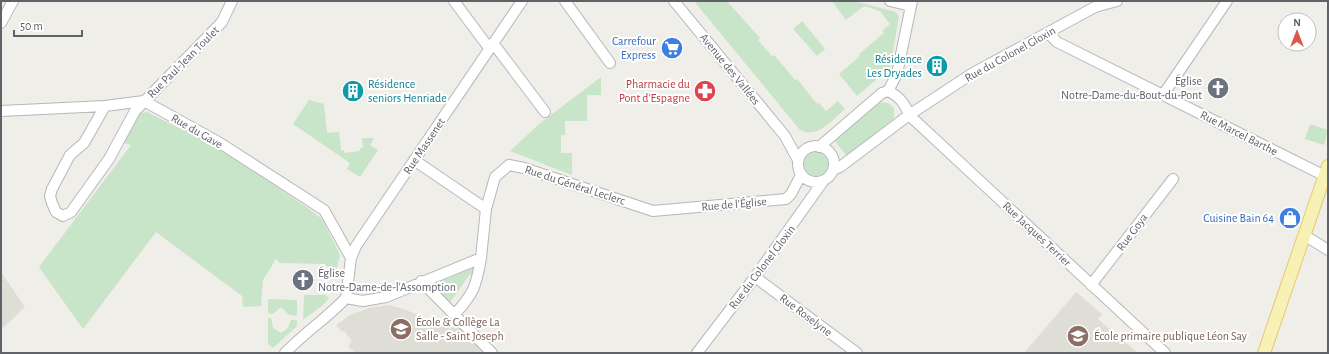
<svg xmlns="http://www.w3.org/2000/svg" width="1329" height="354" font-family="'Alegreya Sans',sans-serif">
<style>
.education{fill:#dfded6}
.green{fill:#c8e4c9}
.lines{fill:none;stroke-linecap:round;stroke-linejoin:round}
.minor-casing{stroke:#b5b7bb;stroke-width:12}
.major-casing{stroke:#e4ca6d;stroke-width:14}
.minor{stroke:#fff;stroke-width:10}
.major{stroke:#f7f1b6;stroke-width:12}
.labels{text-anchor:middle;dominant-baseline:central;stroke-width:4;stroke-linejoin:round;paint-order:stroke}
.shop-label{font-size:12px;fill:#366cbe;stroke:#fff;text-anchor:end}
.street-label{font-size:12px;fill:#5f6267;stroke:#fff}
.culture-label{font-size:12px;fill:#0d838f;stroke:#fff;text-anchor:end}
.worship-label{font-size:12px;fill:#5b616d;stroke:#fff;text-anchor:end}
.health-label{font-size:12px;fill:#be3a42;stroke:#fff;text-anchor:end}
.education-label{font-size:12px;fill:#785e54;stroke:#fff;text-anchor:start}
</style>
<rect width="100%" height="100%" fill="#f0eee8"/>
<path class="education" d="M1 272 25 307 1 330Z
M1076 292 1102 314 1098 319 1138 353H1024Z
M389 305 406 310 435 322H451L460 326 486 353H355L348 346 352 341 344 331 342 332 336 325 350 315 369 308Z"/>
<path class="green" d="M694 1H727L760 38 758 40 772 56 774 55 795 80 797 79 817 104 819 103 826 111 838 101 845 109C832 120 818 139 800 130Z
M832 1H854L896 12 899 17 890 68 857 96 839 74 860 56 859 54 884 33 882 31 890 24 880 11 864 6 846 20Z
M802 21 825 49 817 56 793 29Z
M601 77V95H587V121H565V135H561V153H572V175L510 151 539 124Z
M309 100 324 104 327 133 339 132 341 150H344V153L360 151V148H363L362 138H374L370 145 378 150 360 177 347 169 350 163 293 124Z
M878 102 888 103 894 108V118L847 156 833 139Z
M147 112 217 147 308 208 322 219 340 255 335 275 325 264 280 263 276 259 263 280 261 306 243 307 242 296 156 232 83 329 39 267 131 145 123 143 137 114Z
M1310 124 1328 130 1324 145 1305 139Z
M804 164a12 12 0 1 1 24 0a12 12 0 1 1-24 0Z
M475 267 474 277 470 274 449 304 431 284 438 278 443 280Z
M304 295H325L329 298 323 305 303 320Z
M268 299 297 300V316L289 315 281 307 273 314 268 313Z
M268 318H271L273 328 281 333 288 328 291 320H297V326L273 348 268 344Z"/>
<g class="lines">
<g class="minor-casing">
<path id="minor" d="M454 1 489 48
M565 1 610 63
M674 1 785 136 798 160
M890 1 911 6
M1 23 13 1
M1048 33 1057 42 1325 176
M493 43 545 112
M888 91 897 74 912 1
M1163 95 1227 1
M105 106 84 143 70 155 52 189 50 196 52 203 56 212 63 216 71 212 109 159 135 111 222 22 232 1
M1 111 105 106 144 101 220 143 324 210 351 258
M798 164a18 18 0 1 1 36 0a18 18 0 1 1-36 0Z
M819 147 882 93 888 91C899 96 905 103 909 115L1165 353
M414 160 486 209
M833 170 840 167 909 115 973 73 1095 7 1117 1
M1304 235 1328 250
M755 277 857 353
M421 281 492 353
M1091 285 1173 179
M346 298 363 301 386 297 481 258 486 209 495 177 509 165 524 168 653 211 786 199 791 194 801 175
M346 298 351 258 356 246 522 1
M455 314C474 293 476 287 481 258
M285 353C304 333 327 318 346 298
M697 353 755 277 824 180"/>
</g>
<g class="major-casing">
<path id="major" d="M1264 353 1328 166"/>
</g>
<use href="#minor" class="minor"/>
<use href="#major" class="major"/>
</g>
<defs>
<g id="supermarket-disc" transform="scale(1.15)"><circle r="9.5" fill="#3f7fe0" stroke="#fff"/><path d="M-6-5.5h2.5l.6 2H6L4.5 2H-2.5L-4.4-4H-6ZM-1.5 3.2a1.3 1.3 0 1 0 .1 0ZM3 3.2a1.3 1.3 0 1 0 .1 0Z" fill="#fff"/></g>
<g id="building-disc" transform="scale(1.15)"><circle r="9.5" fill="#0f9aa8" stroke="#fff"/><path d="M-4-6H4V6H1V3H-1V6H-4ZM-2.5-4.3h1.7v1.8h-1.7ZM.8-4.3h1.7v1.8H.8ZM-2.5-1h1.7V.8h-1.7ZM.8-1h1.7V.8H.8Z" fill="#fff"/></g>
<g id="church-disc" transform="scale(1.15)"><circle r="9.5" fill="#6b7280" stroke="#fff"/><path d="M-1.2-6h2.4v3.5h3.3v2.4h-3.3V6h-2.4V-.1h-3.3v-2.4h3.3Z" fill="#fff"/></g>
<g id="pharmacy-disc" transform="scale(1.15)"><circle r="9.5" fill="#e0444e" stroke="#fff"/><path d="M-2-6h4v4h4v4h-4v4h-4v-4h-4v-4h4Z" fill="#fff"/></g>
<g id="shop-disc" transform="scale(1.15)"><circle r="9.5" fill="#3f7fe0" stroke="#fff"/><path d="M-5-2.5h2.3a2.7 3.5 0 0 1 5.4 0H5L5.5 6h-11ZM-1.5-2.5h3a1.5 2.3 0 0 0-3 0Z" fill="#fff"/></g>
<g id="school-disc" transform="scale(1.15)"><circle r="9.5" fill="#8d6e63" stroke="#fff"/><path d="M0-5L7-2L0 1L-7-2ZM-4 1L0 2.5L4 1V4Q0 6-4 4Z" fill="#fff"/></g>
</defs>
<g fill-rule="evenodd">
<use href="#supermarket-disc" x="672" y="48"/>
<use href="#building-disc" x="937" y="66"/>
<use href="#church-disc" x="1218" y="88"/>
<use href="#building-disc" x="353" y="91"/>
<use href="#pharmacy-disc" x="705" y="91"/>
<use href="#shop-disc" x="1290" y="218"/>
<use href="#church-disc" x="303" y="280"/>
<use href="#school-disc" x="401" y="329"/>
<use href="#school-disc" x="1078" y="336"/>
</g>
<g class="labels">
<g class="shop-label">
<text x="656" y="41">Carrefour<tspan x="656" dy="14">Express</tspan></text>
<text x="1274" y="218">Cuisine Bain 64</text>
</g>
<g class="street-label">
<text transform="translate(1010 54) rotate(-29)">Rue du Colonel Gloxin</text>
<text transform="translate(183 62) rotate(-45)">Rue Paul-Jean Toulet</text>
<text transform="translate(730 69) rotate(51)">Avenue des Vallées</text>
<text transform="translate(197 131) rotate(30)">Rue du Gave</text>
<text transform="translate(1239 133) rotate(27)">Rue Marcel Barthe</text>
<text transform="translate(424 146) rotate(-56)">Rue Massenet</text>
<text transform="translate(575 185) rotate(18)">Rue du Général Leclerc</text>
<text transform="translate(734 204) rotate(-5)">Rue de l'Église</text>
<text transform="translate(1132 232) rotate(-53)">Rue Goya</text>
<text transform="translate(1037 234) rotate(43)">Rue Jacques Terrier</text>
<text transform="translate(762 267) rotate(-53)">Rue du Colonel Gloxin</text>
<text transform="translate(806 315) rotate(37)">Rue Roselyne</text>
</g>
<g class="culture-label">
<text x="922" y="59">Résidence<tspan x="922" dy="14">Les Dryades</tspan></text>
<text x="368" y="84" text-anchor="start">Résidence<tspan x="368" dy="14">seniors Henriade</tspan></text>
</g>
<g class="worship-label">
<text x="1202" y="81">Église<tspan x="1202" dy="14">Notre-Dame-du-Bout-du-Pont</tspan></text>
<text x="318" y="273" text-anchor="start">Église<tspan x="318" dy="14">Notre-Dame-de-l'Assomption</tspan></text>
</g>
<g class="health-label">
<text x="690" y="84">Pharmacie du<tspan x="690" dy="14">Pont d'Espagne</tspan></text>
</g>
<g class="education-label">
<text x="416" y="322">École &amp; Collège La<tspan x="416" dy="14">Salle - Saint Joseph</tspan></text>
<text x="1094" y="336">École primaire publique Léon Say</text>
</g>
</g>
<rect width="1329" height="354" fill="none" stroke="#5f6267" stroke-width="4"/>
<g transform="translate(1297 32)"><circle r="19" fill="#ffffff" stroke="#bfc0c2"/>
<path d="M0-3L7 15L0 10L-7 15Z" fill="#d85a46"/>
<text y="-6" font-size="11" font-weight="bold" text-anchor="middle" fill="#5f6267">N</text>
</g>
<path d="M14 30v6h68v-6" fill="none" stroke="#5f6267" stroke-width="2"/>
<text x="20" y="30" font-size="12" fill="#5f6267" stroke="#ffffff" stroke-width="3" paint-order="stroke">50 m</text>
</svg>
